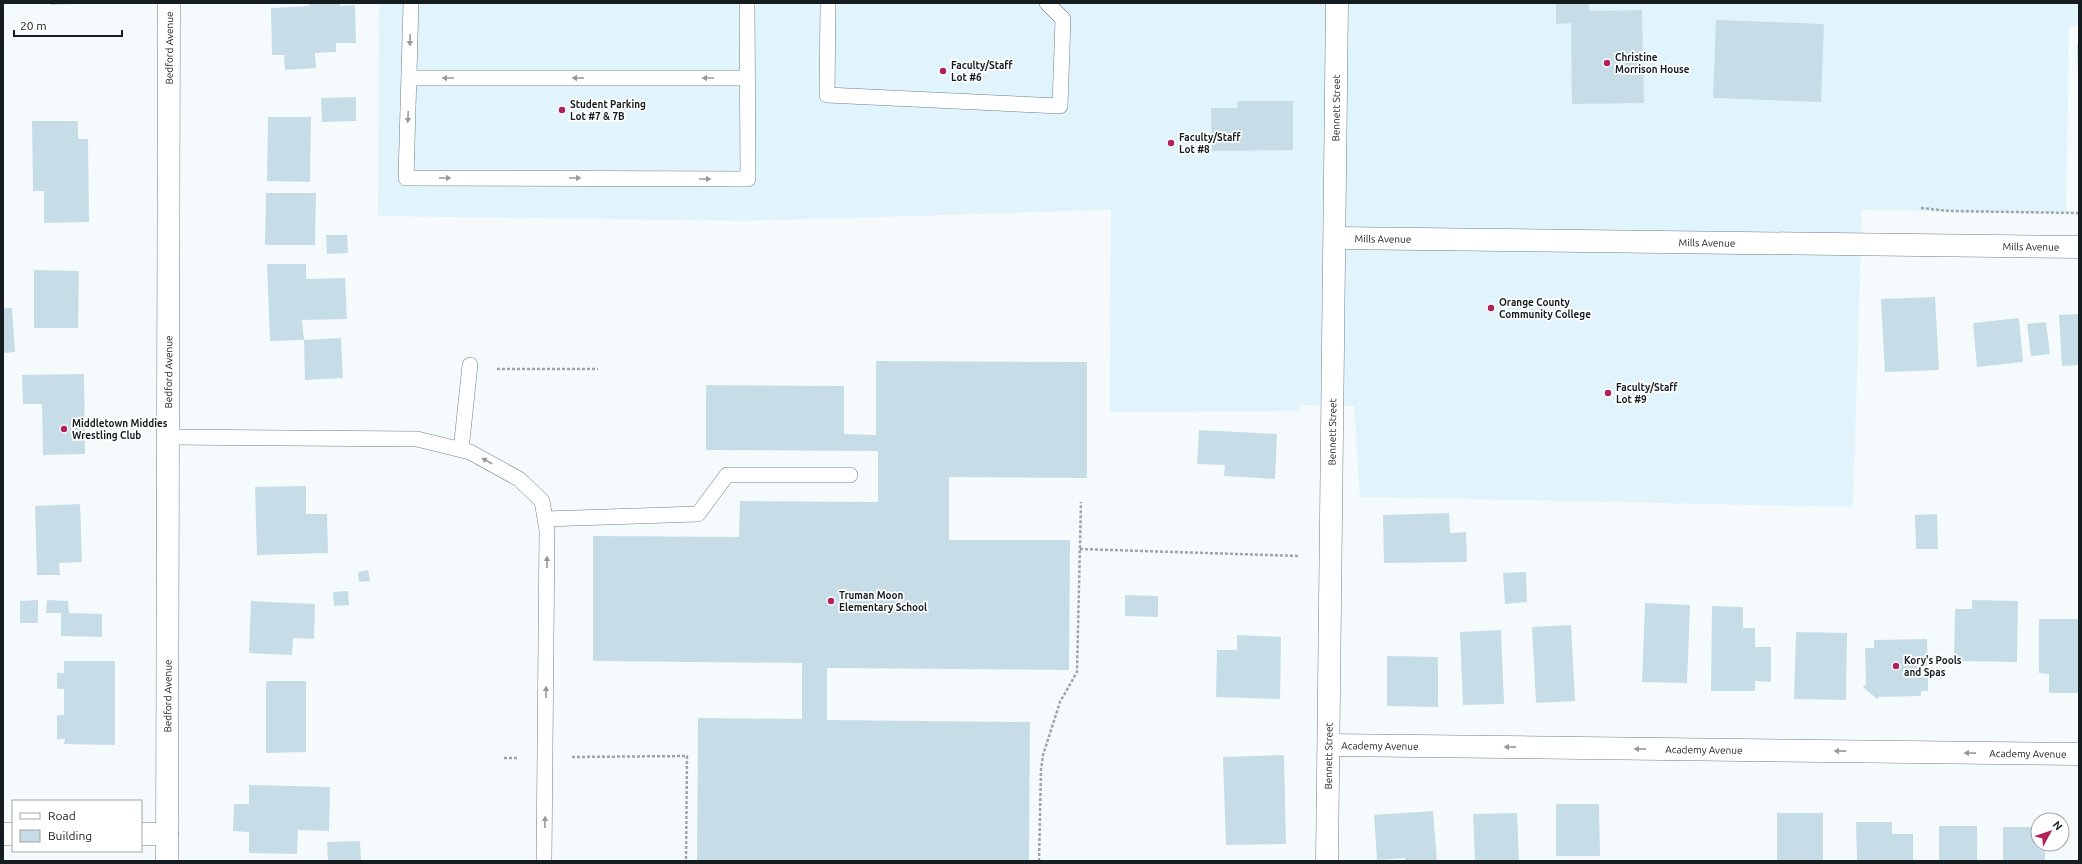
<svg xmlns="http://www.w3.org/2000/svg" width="2082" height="864" font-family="Ubuntu,sans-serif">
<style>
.built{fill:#e1f4fc}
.building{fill:#c6dde7}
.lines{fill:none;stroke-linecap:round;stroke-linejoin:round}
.lane-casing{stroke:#6d828b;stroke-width:16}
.street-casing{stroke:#6d828b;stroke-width:23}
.path{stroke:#9fa5a8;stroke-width:2.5;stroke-dasharray:3 2;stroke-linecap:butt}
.lane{stroke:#fff;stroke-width:15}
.street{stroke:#fff;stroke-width:22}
.oneway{fill:#96999b}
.poi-dot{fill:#b12258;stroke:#fff;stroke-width:1.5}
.labels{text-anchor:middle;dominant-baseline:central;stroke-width:3.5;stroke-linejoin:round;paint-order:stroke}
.street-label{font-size:10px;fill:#151d21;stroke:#fff}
.poi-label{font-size:10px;font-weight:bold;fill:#151d21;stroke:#fff;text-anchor:start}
</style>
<rect width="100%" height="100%" fill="#f5fafc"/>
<path class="built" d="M379 3H2079V26H2069L2066 213 1862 210 1853 507 1360 497 1354 406 1300 405 1299 411 1110 412 1111 210 745 221 378 216Z"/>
<path class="building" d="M51 3H72V4L51 5Z
M309 3H340V6L355 5 356 43H336V52L315 53 316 68 285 70 284 55H272L271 8 309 6Z
M1556 3H1589V11L1642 10 1644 103 1572 104 1571 23 1556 24Z
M1716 20 1824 24 1821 102 1713 98Z
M2077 45H2079V72H2078Z
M356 97V121L322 122 321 98Z
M1237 101H1293V150L1212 151 1211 108H1238Z
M268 117H311L310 182 267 181Z
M32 121H78V139H88L89 222 44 223V191H33Z
M266 193H316L315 245H265Z
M326 235H347L348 253 327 254Z
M267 264H306V279L345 278 347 319 302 320 304 340 341 338 343 378 305 380 304 340 270 341Z
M34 270 79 271 78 328H34Z
M1935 297 1939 370 1885 372 1881 299Z
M3 308H12L15 352 3 353Z
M2079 314V365L2062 366 2059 315Z
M2019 318 2023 362 1977 367 1973 323Z
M2046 322 2050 354 2031 356 2027 324Z
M876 361 1087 362V478L949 477V540H1070L1069 670 827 668V720L1030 722 1029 861H697L698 718 802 719V663L593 661V536L739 537 740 501 878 502V451L706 450V385L844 386V434L876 435Z
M84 374 85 454 43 455 42 404H23L22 375Z
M1199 430 1277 434 1275 479 1224 476 1225 465 1197 464Z
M306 486V514H327L328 553 257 555 255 487Z
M80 504 82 562 59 563 60 575H37L35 506Z
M1449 513 1450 533 1466 532 1467 562 1384 563 1383 515Z
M1937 514 1938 549H1916L1915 515Z
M368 570 370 581 359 582 358 572Z
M1526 572 1527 602 1505 604 1503 573Z
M348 591 349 605 334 606 333 592Z
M1125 595 1158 596V617L1125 616Z
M38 600V623H20V601Z
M47 600 68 601 69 613 102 614V637L61 636V613H46Z
M1972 600 2018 601 2017 662 1954 661 1955 609H1972Z
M251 601 315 604 314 639 293 638 292 655 249 653Z
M1645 603 1690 605 1687 683 1642 682Z
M1712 606 1743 607V628H1755V647H1771V682L1755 681V691H1711Z
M2039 619H2079V693H2049V674L2039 673Z
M1571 625 1575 701 1536 703 1532 627Z
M1501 630 1504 704 1463 705 1460 632Z
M1796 632 1847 633 1846 700 1794 699Z
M1237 635 1281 637 1280 699 1216 697 1217 650H1237Z
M1927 639 1928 691H1921V696L1879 697 1877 699 1863 687 1866 684 1865 648H1874V640Z
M1387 656 1438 657V707L1387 706Z
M64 661H115V745L64 744 65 739H57V715H64V689H57V673H64Z
M266 681H306V752L266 753Z
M1284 755 1286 844 1226 845 1223 757Z
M249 785 330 787 329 831 298 830 297 854 249 853V832L233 831 234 804H249Z
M1556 804H1599L1600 856H1556Z
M1433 811 1437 861H1405V858L1377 860 1374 815Z
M1517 813 1519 861H1475L1473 814Z
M1777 813H1823V861H1777Z
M1856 822H1892V834H1913V861H1857Z
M1939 826H1977V861H1939Z
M2003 827H2038V844H2045V861H2003Z
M360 841 361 861H328L327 842Z"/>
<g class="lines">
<g class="lane-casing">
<path id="lane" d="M411 3 406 178 748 179 747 3
M828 3 827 95 1060 106 1063 19 1047 3
M410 78H747
M168 437 417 439 470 452 519 479 542 501 547 530 544 861
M461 450 470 365
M545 519 698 514 727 475H850"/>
</g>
<g class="street-casing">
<g id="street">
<path id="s1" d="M1335 238 2079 247"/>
<path id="s2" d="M1329 745 2079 754"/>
<path d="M3 834H13"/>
<path d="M141 834H167"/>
<path id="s3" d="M167 861 169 3"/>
<path id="s4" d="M1327 861 1337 3"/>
</g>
</g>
<path class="path" d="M1921 208 1949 211 2079 213
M497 369H598
M1080 549 1300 556
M572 757 687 756 686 861
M504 758H519
M1039 861 1041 770 1043 755 1060 702 1077 672 1081 502"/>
<use href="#lane" class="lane"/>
<use href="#street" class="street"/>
</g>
<defs><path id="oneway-solid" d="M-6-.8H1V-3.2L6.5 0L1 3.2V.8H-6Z"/></defs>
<g class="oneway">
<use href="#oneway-solid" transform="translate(410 40) rotate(91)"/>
<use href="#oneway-solid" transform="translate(448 78) rotate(-180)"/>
<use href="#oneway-solid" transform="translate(578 78) rotate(-180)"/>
<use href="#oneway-solid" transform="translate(708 78) rotate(-180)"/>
<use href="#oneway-solid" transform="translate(408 117) rotate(92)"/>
<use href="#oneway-solid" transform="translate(445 178)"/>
<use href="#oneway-solid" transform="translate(575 178)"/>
<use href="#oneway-solid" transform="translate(705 179)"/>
<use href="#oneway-solid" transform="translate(487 461) rotate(-151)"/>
<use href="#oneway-solid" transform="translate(547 562) rotate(-90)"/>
<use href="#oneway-solid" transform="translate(546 692) rotate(-90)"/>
<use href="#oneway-solid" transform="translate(1510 747) rotate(-179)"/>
<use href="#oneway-solid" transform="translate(1640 749) rotate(-179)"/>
<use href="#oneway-solid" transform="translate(1840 751) rotate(-179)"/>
<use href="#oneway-solid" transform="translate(1970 753) rotate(-179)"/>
<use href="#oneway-solid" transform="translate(545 822) rotate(-89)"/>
</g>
<g class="poi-dot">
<circle cx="1607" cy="63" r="4"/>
<circle cx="943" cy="71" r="4"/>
<circle cx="562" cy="110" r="4"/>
<circle cx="1171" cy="143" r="4"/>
<circle cx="1491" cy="308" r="4"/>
<circle cx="1608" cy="393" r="4"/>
<circle cx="64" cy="429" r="4"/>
<circle cx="831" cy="601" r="4"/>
<circle cx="1896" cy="666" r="4"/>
</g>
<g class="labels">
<g class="street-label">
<text stroke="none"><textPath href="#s3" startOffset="813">Bedford Avenue</textPath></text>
<text stroke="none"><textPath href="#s4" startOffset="753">Bennett Street</textPath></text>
<text stroke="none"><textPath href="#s1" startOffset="48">Mills Avenue</textPath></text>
<text stroke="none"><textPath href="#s1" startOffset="372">Mills Avenue</textPath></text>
<text stroke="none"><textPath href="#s1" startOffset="696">Mills Avenue</textPath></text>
<text stroke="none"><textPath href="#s3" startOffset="489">Bedford Avenue</textPath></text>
<text stroke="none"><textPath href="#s4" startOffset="429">Bennett Street</textPath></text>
<text stroke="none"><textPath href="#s3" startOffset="165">Bedford Avenue</textPath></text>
<text stroke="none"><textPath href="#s2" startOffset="51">Academy Avenue</textPath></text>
<text stroke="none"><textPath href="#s2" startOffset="375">Academy Avenue</textPath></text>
<text stroke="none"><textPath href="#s2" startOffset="699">Academy Avenue</textPath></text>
<text stroke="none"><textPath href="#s4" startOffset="105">Bennett Street</textPath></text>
</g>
<g class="poi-label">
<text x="1615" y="57">Christine<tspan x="1615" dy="12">Morrison House</tspan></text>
<text x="951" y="65">Faculty/Staff<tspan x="951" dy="12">Lot #6</tspan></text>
<text x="570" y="104">Student Parking<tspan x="570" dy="12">Lot #7 &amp; 7B</tspan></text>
<text x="1179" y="137">Faculty/Staff<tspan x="1179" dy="12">Lot #8</tspan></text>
<text x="1499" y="302">Orange County<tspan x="1499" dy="12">Community College</tspan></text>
<text x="1616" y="387">Faculty/Staff<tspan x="1616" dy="12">Lot #9</tspan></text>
<text x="72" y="423">Middletown Middies<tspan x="72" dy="12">Wrestling Club</tspan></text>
<text x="839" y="595">Truman Moon<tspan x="839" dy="12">Elementary School</tspan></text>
<text x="1904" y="660">Kory's Pools<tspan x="1904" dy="12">and Spas</tspan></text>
</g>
</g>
<rect width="2082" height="864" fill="none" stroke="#151d21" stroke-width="8"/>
<rect x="12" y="800" width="130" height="52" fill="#ffffff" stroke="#a1a5a6"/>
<rect x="20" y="813" width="20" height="6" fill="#ffffff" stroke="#a1a5a6"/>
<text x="48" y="820" font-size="12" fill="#151d21">Road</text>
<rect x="20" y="830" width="20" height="12" fill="#c6dde7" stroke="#a1a5a6"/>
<text x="48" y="840" font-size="12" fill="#151d21">Building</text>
<g transform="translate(2050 832) rotate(50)"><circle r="19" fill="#ffffff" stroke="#a1a5a6"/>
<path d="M0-3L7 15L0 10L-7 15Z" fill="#b12258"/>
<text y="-6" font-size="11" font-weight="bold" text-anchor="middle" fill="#151d21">N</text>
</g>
<path d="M14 30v6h108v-6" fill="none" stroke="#151d21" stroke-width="2"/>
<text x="20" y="30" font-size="12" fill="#151d21" stroke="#ffffff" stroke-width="3" paint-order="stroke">20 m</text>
</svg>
